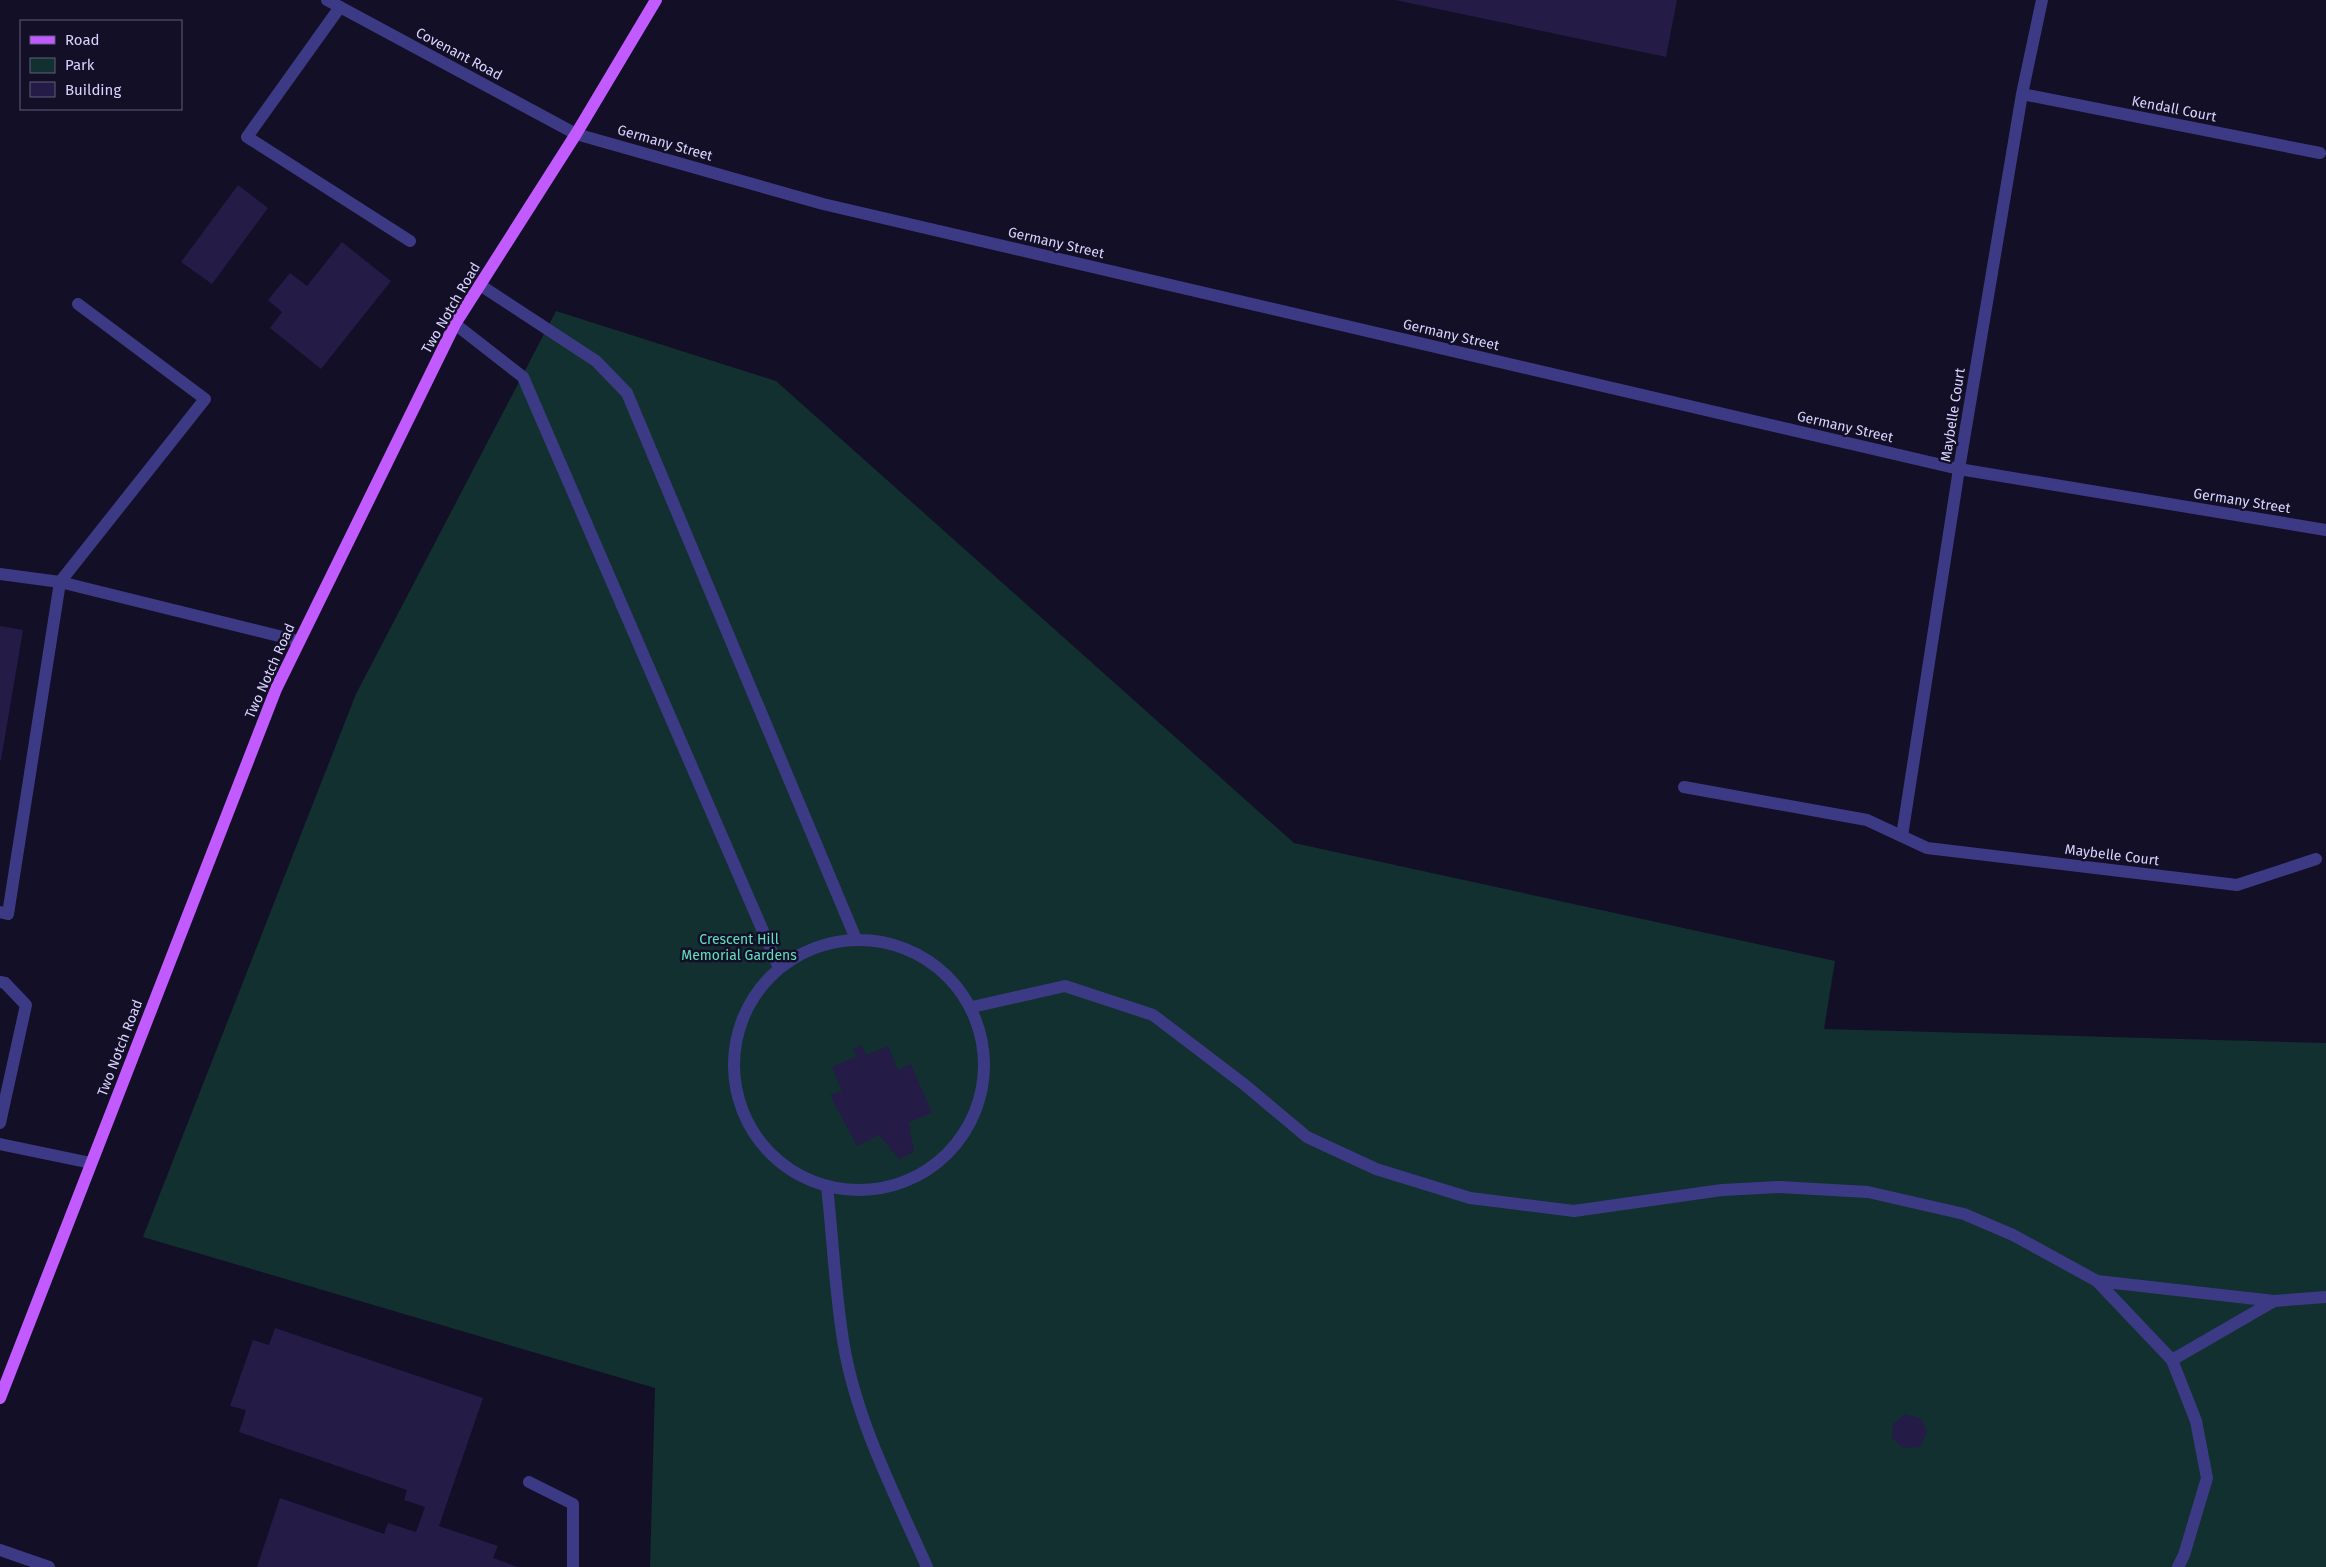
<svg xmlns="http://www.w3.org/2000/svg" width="2326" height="1567" font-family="'Fira Sans',sans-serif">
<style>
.green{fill:#12302f}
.building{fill:#241b47}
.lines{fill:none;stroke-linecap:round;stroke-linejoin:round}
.service{stroke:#3d3a85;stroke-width:12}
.minor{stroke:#3d3a85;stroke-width:12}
.tertiary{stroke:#3d3a85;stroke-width:12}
.primary{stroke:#c25bff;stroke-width:12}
.labels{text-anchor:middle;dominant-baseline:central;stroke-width:5;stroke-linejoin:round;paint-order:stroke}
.street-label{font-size:14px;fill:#d9d4ff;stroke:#130f26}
.park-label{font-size:14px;fill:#5fe0c0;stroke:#130f26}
</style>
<rect width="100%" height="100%" fill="#130f26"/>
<path class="green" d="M556 311 776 381 1294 843 1835 961 1824 1029 2326 1043V1567H650L655 1388 143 1237 356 694Z"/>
<path class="building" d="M1395 0H1677L1666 57Z
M238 185 268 208 212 284 181 262Z
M342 242 391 281 321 369 270 328 282 312 268 300 290 273 307 286Z
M0 626 23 630 1 760H0Z
M862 1045 866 1055 888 1046 898 1070 911 1064 932 1113 909 1122 914 1152 899 1159 879 1135 857 1146 830 1095 842 1091 832 1067 857 1056 853 1049Z
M275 1328 483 1398 439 1526 498 1546 493 1558 518 1567H257L280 1498 384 1534 388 1523 416 1532 425 1507 404 1500 407 1490 239 1432 246 1410 230 1406 253 1340 269 1345Z
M1905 1414 1922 1419 1927 1432 1920 1447 1903 1448 1892 1438 1893 1424Z"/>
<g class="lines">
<path class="service" d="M340 7 247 137 410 241
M480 285 596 361 627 393 856 939
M455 324 523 377 779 968
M0 574 60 582 299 641
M0 912 8 914 60 582 205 399 78 304
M734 1065a125 125 0 1 1 250 0a125 125 0 1 1-250 0Z
M0 982 5 983 26 1005 0 1123
M972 1007 1065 986 1153 1015 1245 1085 1307 1137 1376 1169 1470 1198 1574 1211 1722 1190 1779 1187 1868 1192 1964 1214 2013 1235 2097 1281 2172 1360 2196 1421 2207 1478 2184 1555 2178 1567
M0 1144 91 1163
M827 1187C833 1239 835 1294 844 1346 857 1422 896 1497 927 1567
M2097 1281 2274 1301
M2172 1360 2274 1301 2326 1297
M529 1482 573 1504V1567
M0 1550 49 1567"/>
<path class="minor" d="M2022 94 2320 153
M1684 787 1867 820 1927 848 2237 885 2316 859
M1902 836 1959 469 2022 94 2042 0"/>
<path class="tertiary" d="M327 0 576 134 823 204 1959 469 2326 530"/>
<path class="primary" d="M0 1398 276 689 455 324 576 134 656 0"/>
</g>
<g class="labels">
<g class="street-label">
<text transform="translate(459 54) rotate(28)">Covenant Road</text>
<text transform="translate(2174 109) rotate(11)">Kendall Court</text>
<text transform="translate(665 143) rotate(16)">Germany Street</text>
<text transform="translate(1056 243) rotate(13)">Germany Street</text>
<text transform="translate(451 308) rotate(-60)">Two Notch Road</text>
<text transform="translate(1451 335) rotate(13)">Germany Street</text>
<text transform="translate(1953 415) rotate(-81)">Maybelle Court</text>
<text transform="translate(1845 427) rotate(13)">Germany Street</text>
<text transform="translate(2242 501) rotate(9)">Germany Street</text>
<text transform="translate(270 671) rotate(-66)">Two Notch Road</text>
<text transform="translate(2112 855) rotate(7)">Maybelle Court</text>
<text transform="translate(120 1048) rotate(-69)">Two Notch Road</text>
</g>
<g class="park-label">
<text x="739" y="939">Crescent Hill<tspan x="739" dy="16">Memorial Gardens</tspan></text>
</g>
</g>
<rect x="20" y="20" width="162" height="90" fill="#130f26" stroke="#625e7d"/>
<rect x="30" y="36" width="25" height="8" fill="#c25bff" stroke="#625e7d"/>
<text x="65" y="45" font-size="15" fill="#d9d4ff">Road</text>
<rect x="30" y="58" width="25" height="15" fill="#12302f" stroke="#625e7d"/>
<text x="65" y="70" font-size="15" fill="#d9d4ff">Park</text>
<rect x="30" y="82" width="25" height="15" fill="#241b47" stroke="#625e7d"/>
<text x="65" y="95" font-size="15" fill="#d9d4ff">Building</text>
</svg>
